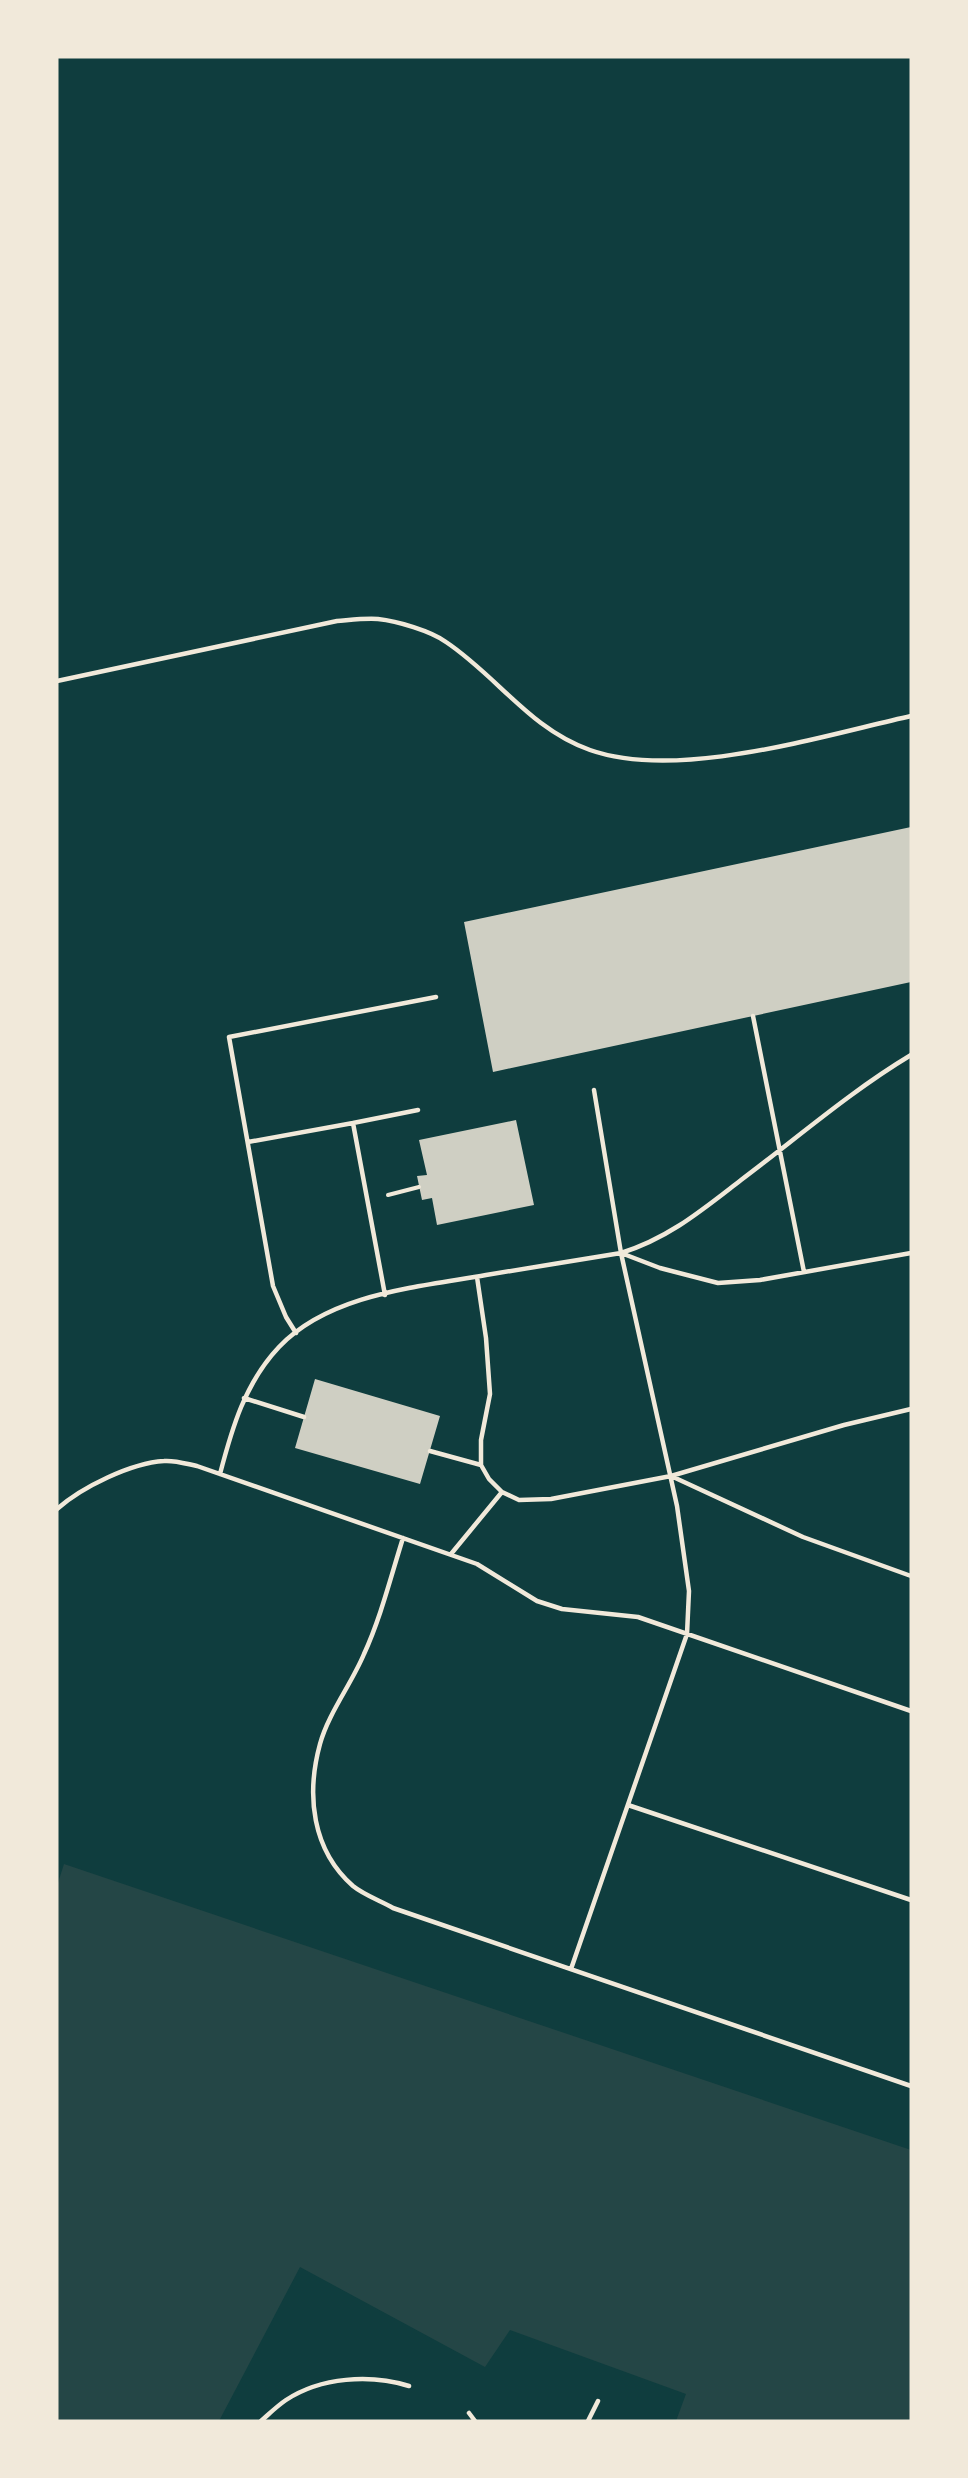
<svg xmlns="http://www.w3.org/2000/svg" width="968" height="2478" font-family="Roboto,sans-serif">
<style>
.green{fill:#244646}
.building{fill:#cfcfc3}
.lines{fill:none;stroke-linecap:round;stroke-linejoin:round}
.path{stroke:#f1e9da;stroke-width:4}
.service{stroke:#f1e9da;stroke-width:4.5}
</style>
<rect width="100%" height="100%" fill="#0f3d3e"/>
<path class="green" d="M64 1864 911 2150V2421H676L686 2394 510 2330 485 2367 300 2267 219 2421H57V1886Z"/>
<path class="building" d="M911 827V982L493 1072 464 922Z
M516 1120 534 1205 437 1225 432 1198 422 1200 417 1176 427 1175 419 1140Z
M315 1379 440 1416 420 1484 295 1448Z"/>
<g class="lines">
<path class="path" d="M388 1195 419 1187"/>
<path class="service" d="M57 681 337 621C350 620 365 618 378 619 397 621 431 631 446 642 497 676 530 729 590 750 678 781 821 736 911 716
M753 1016 804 1272
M594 1090 621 1253
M353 1123 418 1110
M248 1142 353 1123 385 1295
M621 1253C669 1238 702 1210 741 1180 797 1138 851 1091 911 1055
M621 1253 660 1268 718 1283 760 1280 911 1253
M477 1277 486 1338 490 1394 481 1440V1465L489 1479 502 1492 519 1500 551 1499 671 1476 844 1425 911 1409
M296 1333 286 1317 273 1286 229 1037 436 997
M244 1398 304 1417
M430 1451 481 1465
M220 1474C232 1428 245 1383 279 1347 329 1294 417 1287 486 1275 531 1268 576 1260 621 1253L677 1506 689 1591 687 1634 571 1969
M671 1476 803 1537 911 1576
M57 1509C82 1487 131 1463 164 1461 175 1460 187 1464 197 1466L477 1564 537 1601 562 1609 638 1617 911 1711
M403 1538C391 1576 381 1617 364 1654 352 1683 328 1714 320 1744 306 1795 312 1850 353 1886 364 1895 381 1901 393 1908L911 2086
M451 1554 502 1492
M628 1805 911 1900
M469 2413 475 2421
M261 2421C269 2414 277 2406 286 2400 321 2377 370 2374 409 2386
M588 2421 598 2401"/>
</g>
<rect width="968" height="2478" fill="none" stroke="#f1e9da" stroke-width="117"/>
</svg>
